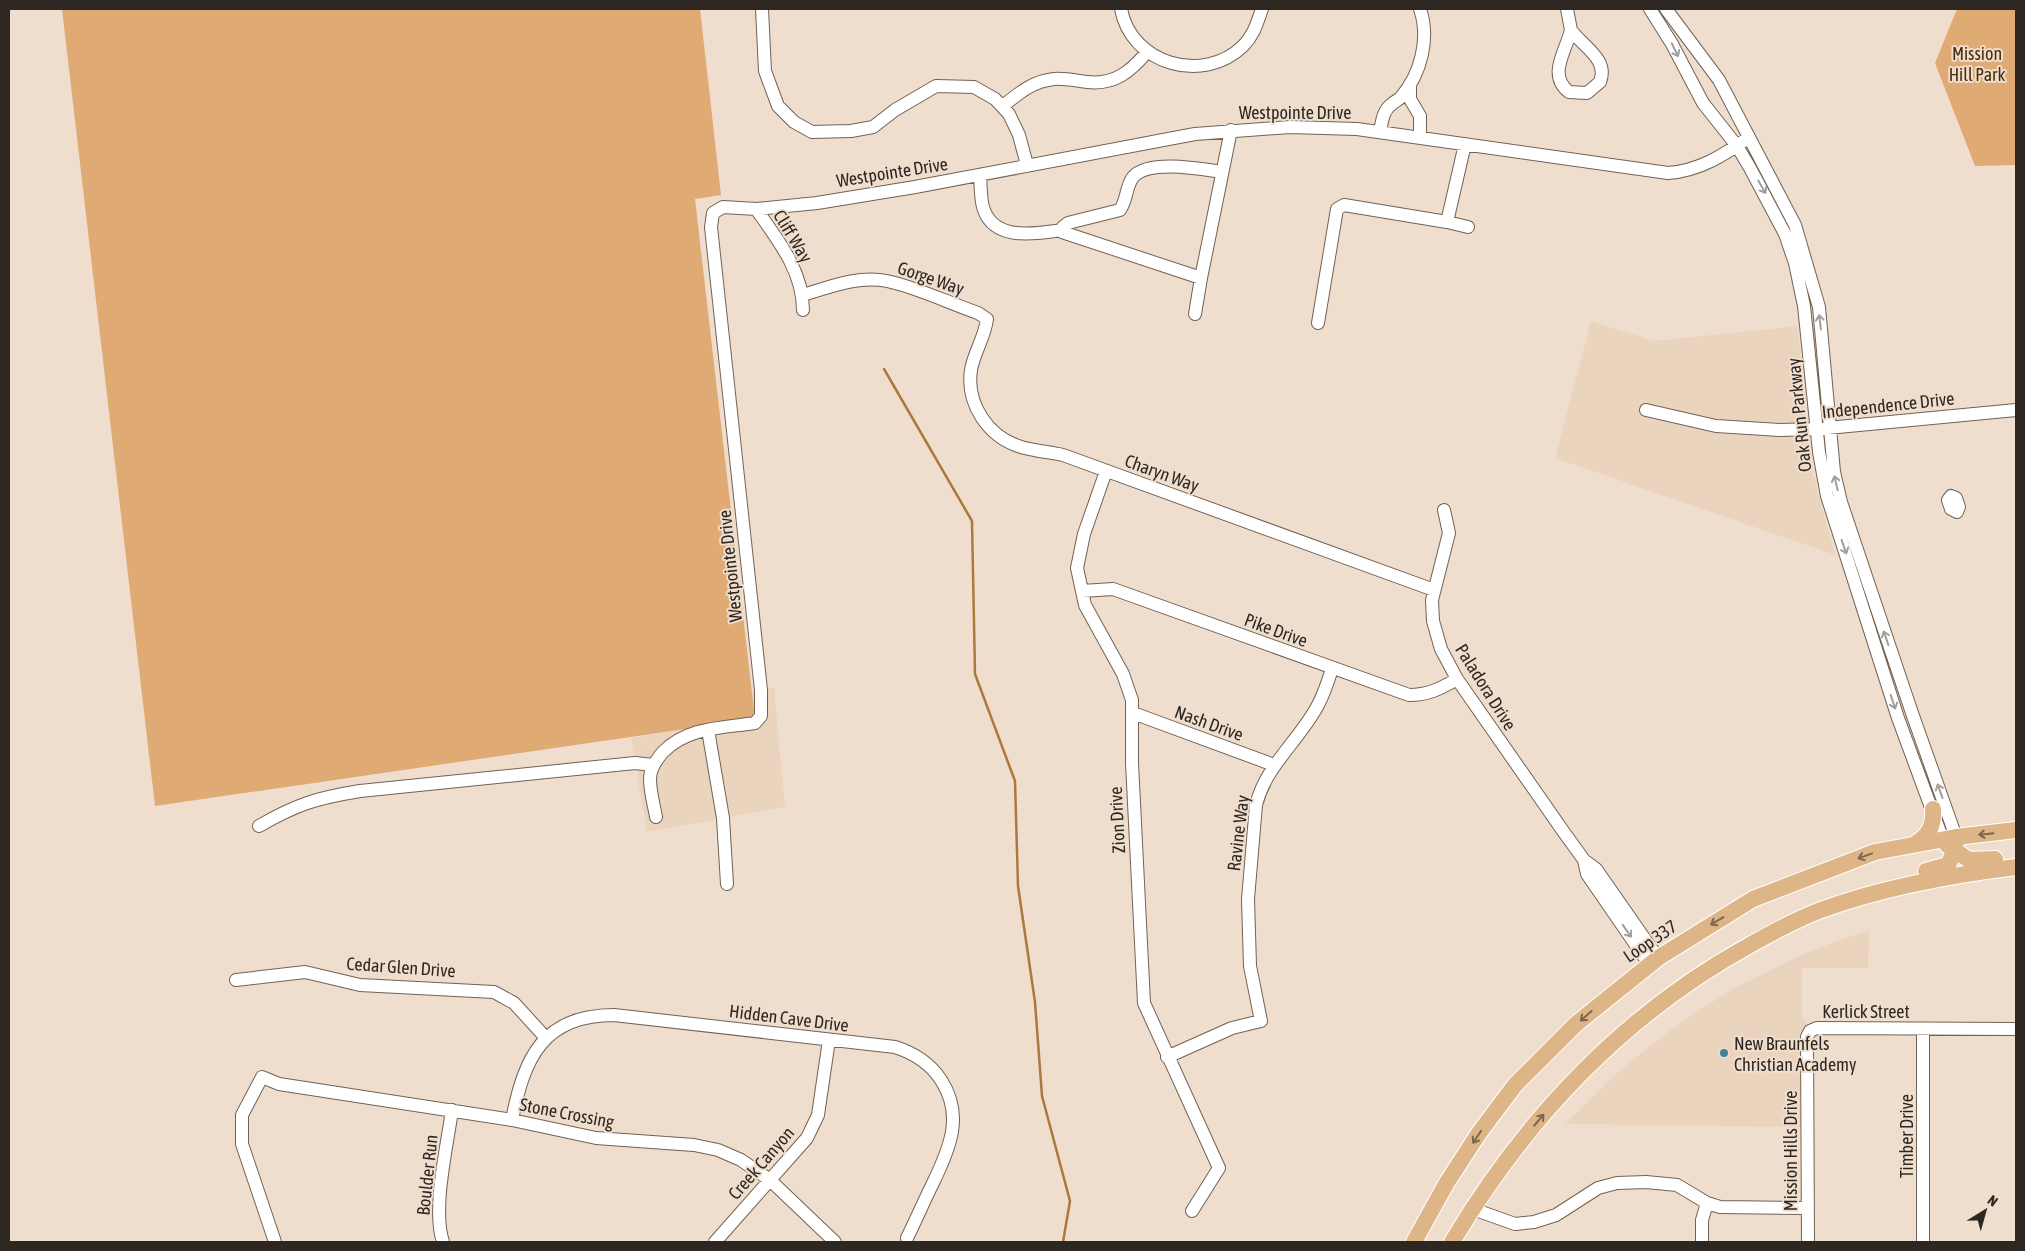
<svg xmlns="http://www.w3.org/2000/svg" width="2025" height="1251" font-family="'Asap Condensed',sans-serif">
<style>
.built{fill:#ebd4be}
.green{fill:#e0aa74}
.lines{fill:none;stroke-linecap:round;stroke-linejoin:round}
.stream{stroke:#ad783e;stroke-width:2.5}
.minor-casing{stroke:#716254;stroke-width:14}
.major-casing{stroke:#fff;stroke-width:18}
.minor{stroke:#fff;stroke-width:12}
.major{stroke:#deb586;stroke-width:16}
.oneway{stroke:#a19e9b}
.oneway2{stroke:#7d674e}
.poi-dot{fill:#418394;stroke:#efdece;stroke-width:2}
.labels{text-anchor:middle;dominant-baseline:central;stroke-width:4;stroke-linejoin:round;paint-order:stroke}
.park-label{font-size:18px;fill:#482b07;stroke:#efdece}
.street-label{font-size:18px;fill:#2e2721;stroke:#efdece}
.poi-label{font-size:18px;fill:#2e2721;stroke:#efdece;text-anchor:start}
</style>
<rect width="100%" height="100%" fill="#efdece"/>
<path class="built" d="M1591 321 1654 341 1798 326 1805 417 1813 474 1835 555 1555 458Z
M774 688 785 807 647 832 631 738 754 719 751 691Z
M1869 930 1868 968H1802V1016L1810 1031 1807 1127 1565 1124 1617 1073 1665 1034 1701 1009 1738 986 1810 951Z"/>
<path class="green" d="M62 9H700L721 195 695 199 755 719 155 806Z
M1957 9H2016V165L1975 166 1935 63Z"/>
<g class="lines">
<path class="stream" d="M884 369 972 521 975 674 1015 781 1018 886 1035 1002 1042 1096 1070 1201 1063 1242"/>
<g class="minor-casing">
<path id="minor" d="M762 9 765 71 778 106 794 122 812 132 851 131 873 127 895 110 936 86 974 87 995 99 1009 114 1019 135 1027 165
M1121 9C1131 64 1203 85 1243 46 1254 35 1257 23 1262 9
M1567 9 1571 30
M1650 9 1672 44 1703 103 1737 146 1750 168 1785 234 1795 263 1804 306 1819 452 1827 496 1898 718 1943 840
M1666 9 1719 80 1795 225 1819 307 1834 472 1841 502 1912 713 1956 837
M1571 30C1583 47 1609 59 1600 82L1587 93 1569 92C1547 75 1566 51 1571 30Z
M1410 84V99L1420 116V137
M1003 106C1019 93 1033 81 1054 79 1066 78 1077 81 1088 82 1115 85 1131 71 1147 52
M1380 132C1382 121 1383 110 1392 104 1395 101 1399 100 1401 97 1421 74 1430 38 1420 9
M1465 144 1447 222 1468 227
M1222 172C1201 169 1149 159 1133 177 1126 186 1127 200 1120 210L1068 223 1063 227 1062 232 1201 278 1231 130
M980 175C981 186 980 200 984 210 995 241 1035 234 1062 230
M756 209C778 240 803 271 803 310
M803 295C829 287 859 275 887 281 916 287 949 303 978 313L987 319C985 337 974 352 971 370 966 404 988 437 1021 447 1035 451 1049 452 1063 455L1434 590
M1195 314 1201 278
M1318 323 1337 209 1344 205 1447 222
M1646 410 1716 426 1780 430 1817 429 2016 410
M1106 471 1084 534 1077 568 1085 605 1123 674 1132 700V763L1144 1003 1219 1168 1192 1211
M1951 496 1956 498 1959 507 1957 512 1951 509 1948 500Z
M1444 510 1449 533 1432 600 1433 621 1441 649 1457 679 1563 831 1584 860 1596 869 1658 958
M1082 591 1113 589 1409 695C1428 695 1440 689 1457 679
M1133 713 1274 765
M708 730 723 818 727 884
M656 817C654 805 650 792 650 779 650 769 656 760 663 752 687 727 722 728 755 723L761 716V690L711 227 713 213 723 207 756 209 817 203 915 187 1195 134 1290 127 1357 129 1668 173C1699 171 1724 155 1748 138
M259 826C297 804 317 798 360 791L635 763 653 765
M1584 860 1587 874 1649 964
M236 980 305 972 360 985 494 992 514 1003 546 1038
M1923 1029V1242
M1167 1057 1232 1028 1261 1021 1250 966 1248 899 1256 805C1266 765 1299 741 1318 705 1324 694 1328 681 1332 669
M512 1120C524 1058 543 1015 614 1015L895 1047C914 1053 930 1063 941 1080 964 1115 950 1148 933 1183 924 1201 916 1220 907 1238
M1473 1209 1515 1224 1534 1222 1556 1215 1598 1188 1617 1183 1646 1182 1677 1185 1707 1203 1720 1207 1808 1208
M275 1242 242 1144V1115L262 1077 279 1084 512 1120 596 1138 694 1145 718 1150 741 1160 770 1180 835 1242
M443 1242C432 1209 447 1147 452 1110
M715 1242 807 1138 818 1115 829 1040
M1702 1242V1220L1707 1203
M1808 1242 1807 1037 1810 1031 1817 1028 2016 1029"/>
</g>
<g class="major-casing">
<path id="major" d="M1915 844C1929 835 1934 826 1933 809
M1947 845 1969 860 1995 859
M1926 871 1948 865 1955 850 1956 837
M1414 1242 1446 1184 1479 1133 1515 1085 1576 1024 1658 958 1753 899 1875 852 1956 837 2016 830
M1452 1242C1525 1119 1624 1014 1750 945 1773 932 1797 919 1821 910 1884 887 1950 875 2016 867"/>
</g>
<use href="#minor" class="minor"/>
<use href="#major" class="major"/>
</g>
<defs><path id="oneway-shaft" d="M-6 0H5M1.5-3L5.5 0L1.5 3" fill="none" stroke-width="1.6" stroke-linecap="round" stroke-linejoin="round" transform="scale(1.25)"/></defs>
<g class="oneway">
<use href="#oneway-shaft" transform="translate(1675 50) rotate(64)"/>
<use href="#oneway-shaft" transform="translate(1762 187) rotate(60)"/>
<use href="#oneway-shaft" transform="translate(1820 322) rotate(-97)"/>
<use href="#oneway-shaft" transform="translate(1836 483) rotate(-103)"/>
<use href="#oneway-shaft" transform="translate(1844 547) rotate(71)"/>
<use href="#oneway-shaft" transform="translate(1886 638) rotate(-109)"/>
<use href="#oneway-shaft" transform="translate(1893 702) rotate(72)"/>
<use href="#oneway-shaft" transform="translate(1940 791) rotate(-110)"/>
<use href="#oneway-shaft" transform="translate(1627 931) rotate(55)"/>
</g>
<g class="oneway2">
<use href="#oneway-shaft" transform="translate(1986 834) rotate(174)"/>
<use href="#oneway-shaft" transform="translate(1865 856) rotate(160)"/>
<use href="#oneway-shaft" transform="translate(1717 921) rotate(149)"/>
<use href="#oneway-shaft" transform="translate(1586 1016) rotate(139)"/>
<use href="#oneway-shaft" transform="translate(1539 1120) rotate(-50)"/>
<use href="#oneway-shaft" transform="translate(1477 1137) rotate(124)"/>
</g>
<circle class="poi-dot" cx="1724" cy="1053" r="5"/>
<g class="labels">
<g class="park-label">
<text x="1977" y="53">Mission<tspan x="1977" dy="21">Hill Park</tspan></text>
</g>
<g class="street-label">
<text x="1295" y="112">Westpointe Drive</text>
<text transform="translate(892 172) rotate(-9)">Westpointe Drive</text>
<text transform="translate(793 236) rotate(59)">Cliff Way</text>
<text transform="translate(931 278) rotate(19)">Gorge Way</text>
<text transform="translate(1888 405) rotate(-6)">Independence Drive</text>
<text transform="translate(1799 415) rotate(-96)">Oak Run Parkway</text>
<text transform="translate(1162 473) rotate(20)">Charyn Way</text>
<text transform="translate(730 566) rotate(-96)">Westpointe Drive</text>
<text transform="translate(1276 630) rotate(20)">Pike Drive</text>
<text transform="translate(1486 687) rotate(58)">Paladora Drive</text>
<text transform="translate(1209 723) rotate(20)">Nash Drive</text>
<text transform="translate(1117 820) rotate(-93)">Zion Drive</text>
<text transform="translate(1238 833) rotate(-83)">Ravine Way</text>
<text transform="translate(1650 941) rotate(-34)">Loop 337</text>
<text transform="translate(401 967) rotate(4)">Cedar Glen Drive</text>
<text x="1866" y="1011">Kerlick Street</text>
<text transform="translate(789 1018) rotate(7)">Hidden Cave Drive</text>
<text transform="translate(567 1113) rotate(11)">Stone Crossing</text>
<text transform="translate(1906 1136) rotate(-90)">Timber Drive</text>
<text transform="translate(1790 1151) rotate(-90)">Mission Hills Drive</text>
<text transform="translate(761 1163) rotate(-49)">Creek Canyon</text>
<text transform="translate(427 1175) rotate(-84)">Boulder Run</text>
</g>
<g class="poi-label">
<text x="1734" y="1043">New Braunfels<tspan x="1734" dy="21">Christian Academy</tspan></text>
</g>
</g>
<rect width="2025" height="1251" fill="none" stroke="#2e2721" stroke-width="20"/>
<g transform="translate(1985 1211) rotate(37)" stroke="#efdece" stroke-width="4" paint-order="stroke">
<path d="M0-4L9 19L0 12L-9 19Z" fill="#2e2721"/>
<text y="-8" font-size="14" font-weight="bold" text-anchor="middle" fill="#2e2721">N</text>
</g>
</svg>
